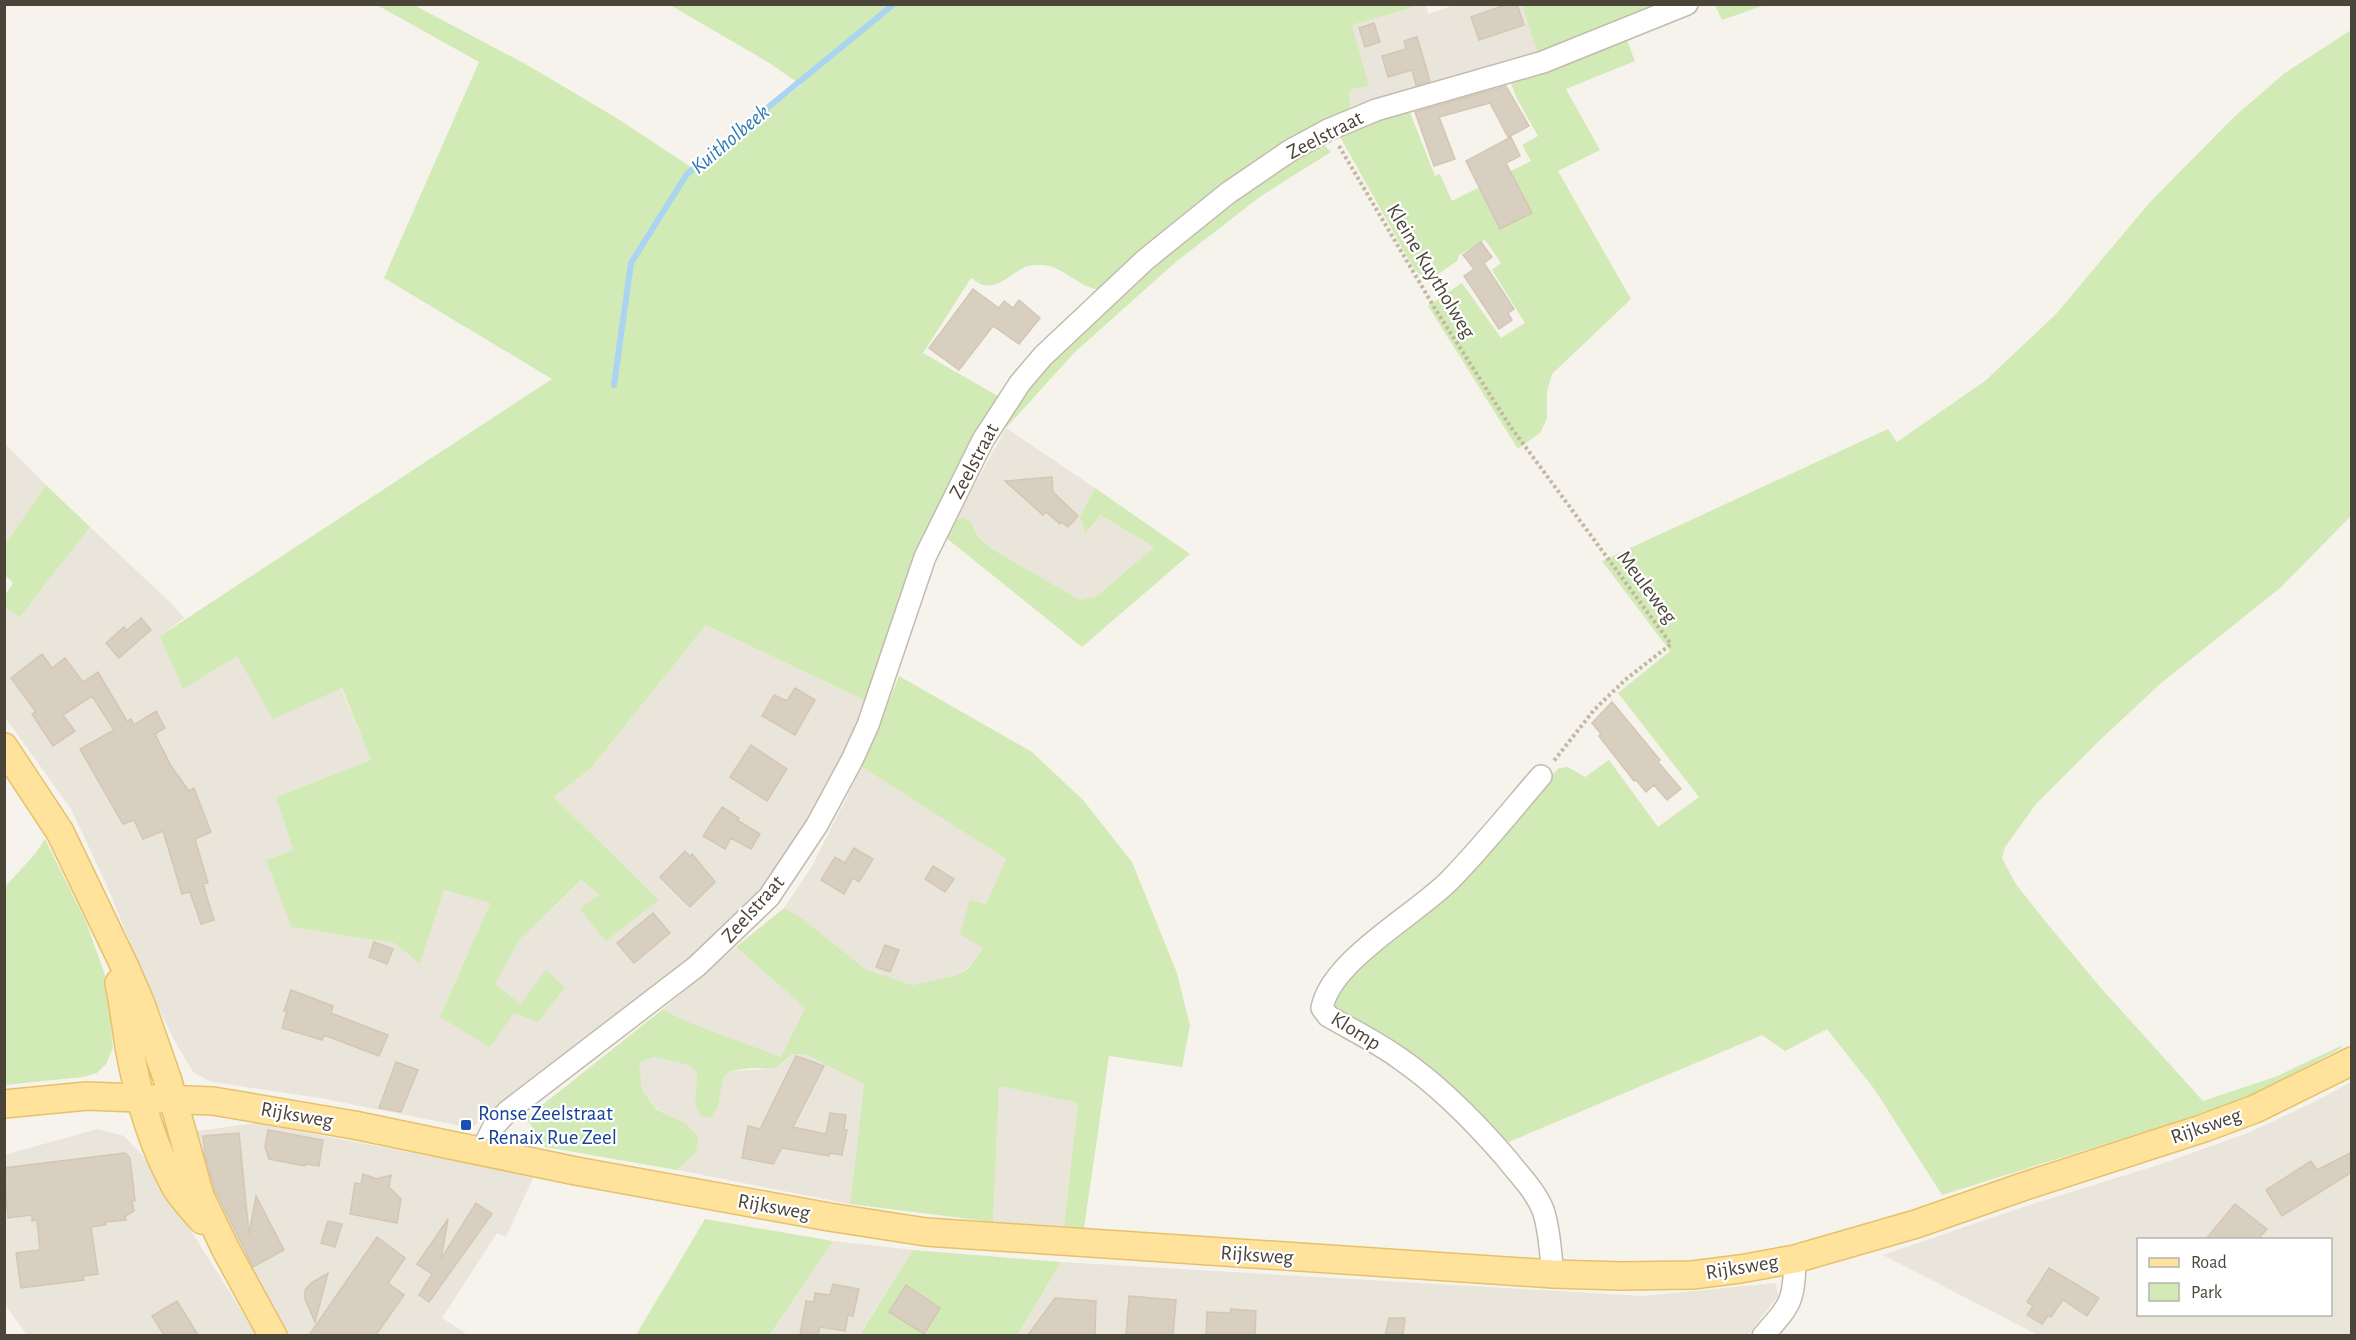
<svg xmlns="http://www.w3.org/2000/svg" width="2356" height="1340" font-family="'Alegreya Sans',sans-serif">
<style>
.residential{fill:#eae5da;fill-rule:evenodd}
.green{fill:#d2eab5}
.lines{fill:none;stroke-linecap:round;stroke-linejoin:round}
.stream{stroke:#a9d4f2;stroke-width:6}
.building{fill:#d8cfc1;stroke:#d3c7b4;stroke-width:1.5}
.minor-casing{stroke:#c2bbae;stroke-width:24}
.major-casing{stroke:#e6c16a;stroke-width:30}
.path{stroke:#c4b79f;stroke-width:4;stroke-dasharray:3 3;stroke-linecap:butt}
.minor{stroke:#fff;stroke-width:21}
.major{stroke:#ffe39c;stroke-width:27}
.transit-dot{fill:#1a4fb4;stroke:#fff;stroke-width:2}
.labels{text-anchor:middle;dominant-baseline:central;stroke-width:4.5;stroke-linejoin:round;paint-order:stroke}
.street-label{font-size:21px;fill:#4b4439;stroke:#fff}
.transit-label{font-size:21px;fill:#164399;stroke:#fff;text-anchor:start}
.water-label{font-size:22px;font-style:italic;fill:#2e7ab2;stroke:#fff}
</style>
<rect width="100%" height="100%" fill="#f6f3ec"/>
<path class="residential" d="M1421 5H1426L1428 14 1454 5H1522L1539 58 1351 113 1349 90 1369 86 1352 25Z
M1006 428 1095 488 1080 517 1087 534 1100 515 1154 547 1097 596 1080 600 992 549 978 537 971 522 964 517 955 521Z
M5 444 46 485 5 544Z
M90 527 172 604 184 618 160 636 237 655 341 688 371 760 276 797 293 850 266 860 291 927 394 943 420 964 444 890 490 903 440 1017 514 1013 521 1004 495 984 520 939 583 880 599 895 581 910 659 900 554 797 591 768 706 625 866 701 852 745 832 783 750 911 471 1128 320 1098 212 1082 194 1073 178 1047 151 994 108 888 71 809 5 717V607L20 617Z
M862 767 1006 859 986 904 970 901 983 948 968 968 954 976 912 985 865 969 802 918 784 908 811 868Z
M736 947 805 1008 781 1057 683 1020 663 1009Z
M794 1054H805L864 1084 850 1204 677 1170 696 1152 684 1122 658 1110 642 1090 638 1063 653 1057 689 1065 697 1072 695 1104 718 1106 724 1076 730 1071 774 1069Z
M2351 1082V1335H2038L1883 1255 2023 1207 2161 1164 2248 1133 2318 1100ZM2138 1240H2330V1314H2138Z
M999 1086 1078 1103 1064 1226 993 1222Z
M256 1123 534 1176 506 1237 497 1233 442 1318 468 1335H285L208 1194 195 1141 197 1131Z
M98 1129 124 1136 144 1157 257 1335H27L7 1307 4 1285V1155Z
M833 1241 913 1250 859 1335 770 1336Z
M1061 1262 1643 1296 1776 1283 1778 1296 1748 1335 1018 1336Z"/>
<path class="green" d="M377 5H414L529 66 618 119 694 169 801 85 768 62 670 5H1421L1352 25 1369 86 1349 90 1351 113 1102 290C1080 289 1065 267 1043 265 1038 265 1029 265 1025 267 1012 273 1000 288 983 285 979 284 974 280 971 278L923 353 1003 399 866 701 706 625 591 768 554 797 659 900 606 941 580 909 599 895 582 880 520 939 495 984 521 1004 546 970 565 987 538 1022 514 1013 490 1047 440 1017 490 903 444 890 420 964 394 943 291 927 266 860 293 850 276 797 371 760 342 688 273 719 237 656 183 689 160 636 552 379 384 278 479 62Z
M1522 5H1679L1539 58Z
M1715 5H1765L1722 20Z
M2351 30V516L2280 588 2160 684 2100 740 2036 804 2005 847 2002 858 2015 883 2045 921 2100 987 2203 1101 2275 1077 2343 1045 2340 1049 2253 1095 2172 1123 1942 1195 1875 1090 1827 1029 1785 1051 1762 1035 1504 1144 1333 1011 1332 997 1559 768 1568 767 1585 777 1609 760 1658 827 1699 797 1618 693 1670 651 1602 561 1888 429 1897 442 1985 381 2056 314 2151 201 2235 116 2285 73Z
M1627 41 1635 61 1566 89 1600 150 1558 171 1631 299 1552 374 1547 392V418L1540 433 1518 449 1428 306 1462 283 1501 338 1525 323 1492 270 1501 263 1485 240 1459 255 1457 261 1434 277 1420 275 1413 267 1339 135 1409 110 1435 176 1440 174 1452 201 1531 161 1522 145 1538 136 1516 97 1511 83 1547 72Z
M1322 143 1331 152 1261 196 1177 261 1075 352 1006 428 1002 424 1031 383 1077 334 1200 223Z
M46 485 90 527 20 617 5 607V595L13 583 5 575V544Z
M1095 488 1190 554 1082 647 945 537 955 521 964 517 971 522 978 537 992 549 1080 600 1097 596 1154 547 1100 515 1086 534 1080 517Z
M899 676 1032 752 1083 800 1132 862 1177 973 1190 1026 1182 1067 1109 1056 1084 1228 1064 1226 1078 1103 999 1086 993 1222 850 1204 864 1084 805 1054H793L774 1069 751 1068 730 1071 724 1076 718 1106 711 1117 700 1116 695 1104 697 1072 689 1065 653 1057 639 1063 642 1090 657 1110 684 1122 698 1136 696 1152 677 1170 545 1147 526 1118 663 1009 683 1020 781 1057 805 1008 736 947 784 908 802 918 865 969 912 985 954 976 968 969 983 948 960 934 970 900 986 904 1006 859 862 767Z
M45 839 86 922 106 978 113 1048 106 1064 97 1073 83 1077 5 1085 4 888 35 854Z
M705 1219 833 1241 770 1335H636Z
M913 1250 1061 1262 1018 1335 859 1336Z"/>
<g class="lines">
<path class="stream" d="M614 385 631 263 687 174 894 4"/>
</g>
<path class="building" d="M1508 4H1517L1524 25 1479 40 1471 17Z
M1374 23 1380 42 1365 47 1359 28Z
M1417 37 1430 81 1416 85 1412 70 1388 77 1382 56 1406 49 1404 41Z
M1506 86 1529 126 1508 137 1490 103 1439 117 1455 159 1434 166 1415 112Z
M1511 137 1520 156 1506 163 1532 213 1500 229 1466 161Z
M1481 242 1492 257 1484 263 1514 309 1508 313 1512 320 1499 329 1464 276 1474 269 1463 255Z
M973 289 999 308 1004 301 1013 308 1019 300 1040 318 1019 344 993 326 959 370 929 348Z
M1052 477 1053 492 1078 516 1068 527 1061 522 1060 524 1046 512 1043 515 1005 481Z
M141 618 151 630 119 658 106 643 124 627 126 631Z
M42 654 52 668 65 658 83 682 98 672 127 721 131 719 134 725 156 711 165 728 155 734 171 766 189 791 194 788 211 832 195 839 208 883 203 884 214 920 201 924 190 892 182 894 163 831 143 839 134 820 123 824 80 749 114 730 92 696 63 715 75 731 53 746 32 714 36 712 11 678Z
M795 688 815 700 795 735 762 716 774 695 787 701Z
M1612 702 1660 760 1658 762 1681 789 1667 800 1654 785 1646 792 1636 780 1634 781 1599 736 1601 734 1592 723Z
M751 745 787 769 767 801 730 777Z
M722 807 739 818 737 820 760 834 751 849 731 838 725 849 703 836Z
M854 848 873 859 859 882 853 878 844 894 821 880 835 857 845 863Z
M685 851 690 857 692 854 715 882 690 907 660 877Z
M933 866 954 879 945 892 925 879Z
M653 913 670 933 634 963 617 943Z
M374 942 393 949 387 964 369 957Z
M885 945 899 950 890 972 876 967Z
M291 990 333 1006 331 1013 388 1035 379 1056 324 1035 322 1040 282 1028 287 1011H284Z
M796 1056 824 1066 793 1127 826 1134 830 1113 846 1115 844 1130H847L842 1155 830 1153 829 1156 782 1148 773 1164 742 1158 748 1126 760 1129Z
M396 1062 418 1070 401 1112 379 1108Z
M268 1130 323 1140 319 1166 306 1164 305 1166 269 1159 265 1147Z
M239 1133 249 1234 256 1196 284 1250 253 1267 215 1190 205 1156 203 1136Z
M2352 1152V1172L2282 1216 2266 1190 2311 1161 2317 1170Z
M125 1153 130 1158 135 1201H132L134 1211 125 1216 126 1220 105 1222 106 1225 91 1227 98 1274 83 1276 84 1280 21 1288 16 1253 40 1250 37 1220 32 1221V1215L8 1218 4 1168Z
M363 1174 377 1179 391 1175 389 1187 401 1199 397 1223 350 1214 355 1183 361 1184Z
M476 1203 492 1214 429 1302 419 1295 432 1274 417 1264 448 1219 441 1259Z
M2235 1204 2267 1229 2258 1239H2206Z
M328 1221 342 1224 335 1247 321 1243Z
M377 1237 405 1258 388 1283 404 1295 376 1335H309Z
M2049 1268 2099 1298 2087 1316 2063 1300 2051 1317 2048 1316 2042 1324 2027 1315 2033 1306 2027 1302Z
M328 1273 315 1322 305 1299V1290L311 1283Z
M833 1284 859 1289 853 1316 848 1315 845 1331 820 1327 818 1335H800L806 1301 814 1302 815 1293 830 1295Z
M906 1285 940 1308 924 1334 889 1312Z
M1129 1296 1176 1300 1173 1335H1126Z
M1055 1298 1096 1301 1095 1335H1028Z
M177 1301 187 1317 198 1335H164L152 1316Z
M1231 1309 1256 1311 1255 1335H1206L1207 1312 1230 1313Z
M1389 1318H1405L1403 1335H1385Z"/>
<g class="lines">
<g class="minor-casing">
<path id="minor" d="M1541 776C1511 811 1482 847 1450 880 1417 914 1331 960 1322 1008L1328 1016C1352 1030 1377 1042 1399 1058 1440 1086 1474 1121 1506 1158 1519 1175 1535 1190 1543 1210 1550 1230 1550 1252 1553 1274
M481 1152 494 1126 508 1111 697 966 769 897 817 825 852 760 868 725 925 557 983 440 1020 383 1043 356 1145 260 1228 193 1291 150 1328 130 1376 110 1543 62 1687 4
M1763 1336C1791 1304 1794 1302 1795 1259"/>
</g>
<g class="major-casing">
<path id="major" d="M4 747 60 832 124 965 141 1004 168 1081 200 1196 226 1250 273 1336
M119 983C124 1006 126 1029 130 1052 139 1100 152 1145 176 1188 183 1199 194 1210 202 1220
M4 1104 87 1096 213 1101 354 1125 576 1171 829 1217 926 1232 1553 1274 1622 1276 1692 1275 1740 1269 1795 1259 1916 1224 2025 1186 2204 1128 2255 1109 2352 1061"/>
</g>
<path class="path" d="M1339 146 1434 307 1510 426 1671 644 1625 680 1594 710 1553 762"/>
<use href="#minor" class="minor"/>
<use href="#major" class="major"/>
</g>
<rect class="transit-dot" x="460" y="1119" width="12" height="12" rx="3"/>
<g class="labels">
<g class="street-label">
<text transform="translate(1325 135) rotate(-27)">Zeelstraat</text>
<text transform="translate(1431 271) rotate(59)">Kleine Kuytholweg</text>
<text transform="translate(974 461) rotate(-62)">Zeelstraat</text>
<text transform="translate(1647 587) rotate(53)">Meuleweg</text>
<text transform="translate(753 909) rotate(-48)">Zeelstraat</text>
<text transform="translate(1356 1031) rotate(32)">Klomp</text>
<text transform="translate(297 1115) rotate(10)">Rijksweg</text>
<text transform="translate(2206 1126) rotate(-19)">Rijksweg</text>
<text transform="translate(774 1207) rotate(10)">Rijksweg</text>
<text transform="translate(1257 1255) rotate(4)">Rijksweg</text>
<text transform="translate(1742 1267) rotate(-9)">Rijksweg</text>
</g>
<g class="transit-label">
<text x="478" y="1113">Ronse Zeelstraat<tspan x="478" dy="24">- Renaix Rue Zeel</tspan></text>
</g>
<g class="water-label">
<text transform="translate(730 139) rotate(-40)">Kuitholbeek</text>
</g>
</g>
<rect width="2356" height="1340" fill="none" stroke="#4b4439" stroke-width="12"/>
<rect x="2137" y="1238" width="195" height="78" fill="#ffffff" stroke="#b7b4b0" stroke-width="1.5"/>
<rect x="2149" y="1258" width="30" height="9" fill="#ffe39c" stroke="#b7b4b0" stroke-width="1.5"/>
<text x="2191" y="1268" font-size="18" fill="#4b4439">Road</text>
<rect x="2149" y="1283" width="30" height="18" fill="#d2eab5" stroke="#b7b4b0" stroke-width="1.5"/>
<text x="2191" y="1298" font-size="18" fill="#4b4439">Park</text>
</svg>
